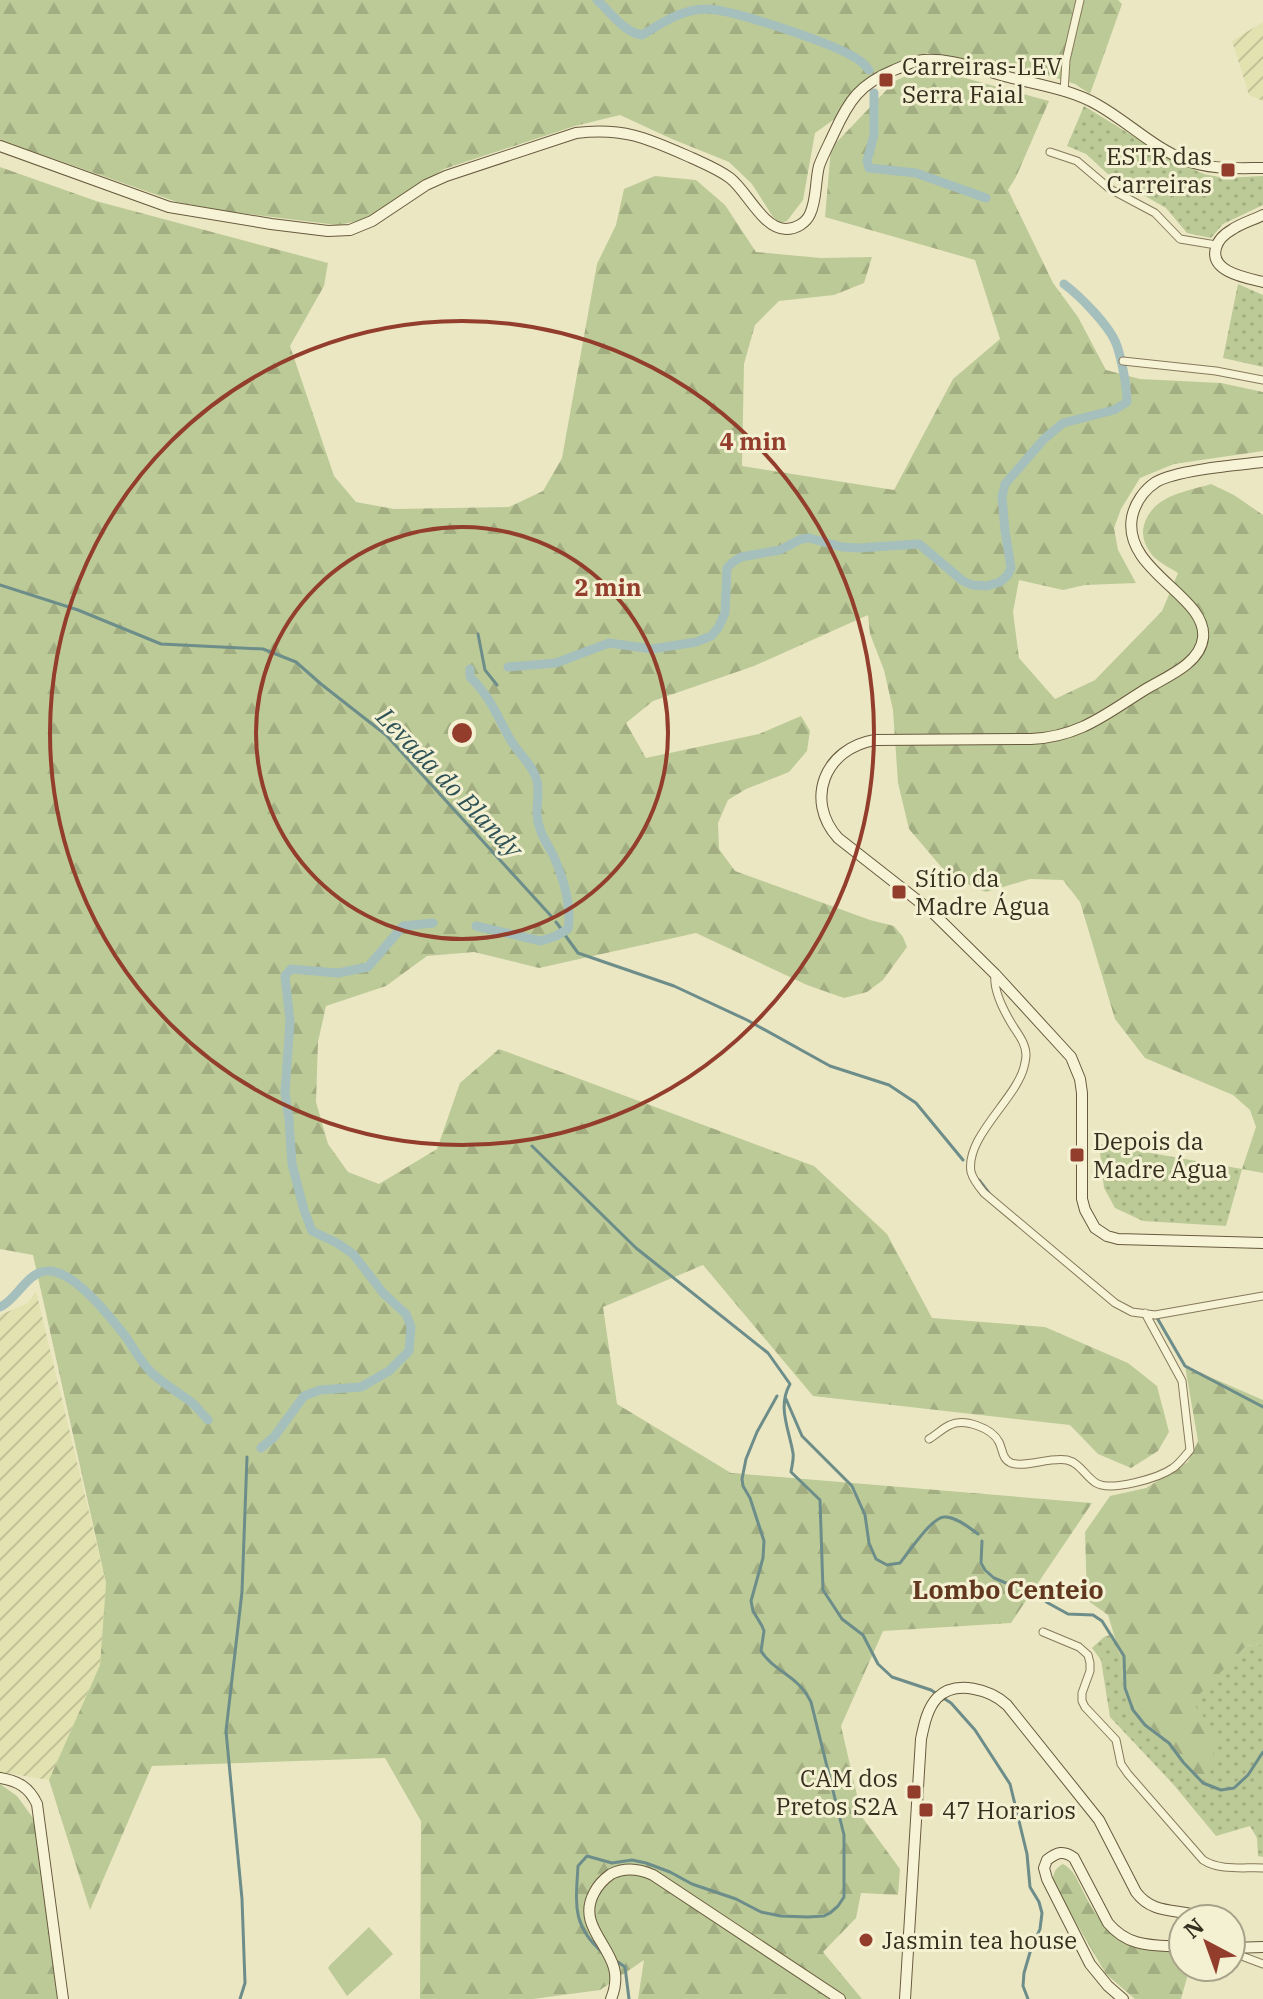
<svg xmlns="http://www.w3.org/2000/svg" width="1263" height="1999" font-family="'IBM Plex Serif',serif">
<style>
.farmland{fill:url(#farmland-furrows)}
.grass{fill:url(#grass-dots)}
.forest{fill:url(#forest-firs)}
.pitch{fill:#bcca97}
.lines{fill:none;stroke-linecap:round;stroke-linejoin:round}
.stream{stroke:#6c8d8a;stroke-width:3}
.canal{stroke:#a5bfbc;stroke-width:9}
.street-casing{stroke:#86795b;stroke-width:9}
.secondary-casing{stroke:#685a3e;stroke-width:12}
.street{stroke:#f7f3d6;stroke-width:7}
.secondary{stroke:#f7f3d6;stroke-width:10}
.ring{fill:none;stroke:#933d2d;stroke-width:4}
.poi-dot{fill:#933d2d;stroke:#f4f0d2;stroke-width:3}
.labels{text-anchor:middle;dominant-baseline:central;stroke-width:6;stroke-linejoin:round;paint-order:stroke}
.poi-label{font-size:24px;fill:#362e1e;stroke:#f4f0d2;text-anchor:start}
.water-label{font-size:26px;font-style:italic;fill:#2e5256;stroke:#f4f0d2}
.neighbourhood-label{font-size:26px;font-weight:bold;fill:#61381f;stroke:#f4f0d2}
.centre{fill:#933d2d;stroke:#f4f0d2;stroke-width:4}
.ring-label{font-size:24px;text-anchor:middle;font-weight:bold;fill:#933d2d;stroke:#f4f0d2;stroke-width:6;stroke-linejoin:round;paint-order:stroke}
</style>
<defs>
<pattern id="farmland-furrows" width="10" height="10" patternUnits="userSpaceOnUse" patternTransform="scale(2)"><rect width="10" height="10" fill="#e2e2b1"/><path d="M-1 1l2-2M0 10L10 0M9 11l2-2" fill="none" stroke="#c2c298"/></pattern>
<pattern id="grass-dots" width="8" height="8" patternUnits="userSpaceOnUse" patternTransform="scale(2)"><rect width="8" height="8" fill="#bcca97"/><path d="M2 2h.1M6 6h.1" fill="none" stroke="#a2ae82" stroke-width="1.8" stroke-linecap="round"/></pattern>
<pattern id="forest-firs" width="22" height="20" patternUnits="userSpaceOnUse" patternTransform="scale(2)"><rect width="22" height="20" fill="#bcca97"/><path d="M5 1l3.5 6h-7zM16 11l3.5 6h-7z" fill="#a2ae82"/></pattern>
</defs>
<rect width="100%" height="100%" fill="#ece7c3"/>
<path class="farmland" d="M1263 22V101L1249 95 1232 41Z
M36 1291 106 1583 100 1665 49 1780 0 1772V1315L28 1303Z"/>
<path class="grass" d="M1084 106 1174 161 1204 174 1224 178 1263 176V205L1223 224 1211 238 1187 233 1166 208 1110 176 1086 154 1067 146Z
M1238 284 1263 295V367L1223 358Z
M1099 1144 1242 1169 1226 1226 1143 1221 1115 1208 1104 1188Z
M1113 1634 1121 1658 1124 1688 1144 1722 1169 1741 1191 1702 1246 1646 1263 1644V1857L1258 1856 1257 1838 1250 1826 1216 1836 1173 1784 1110 1717 1101 1660 1092 1648 1104 1637Z"/>
<path class="forest" d="M0 0H1118L1122 4 1090 94 1075 84 1044 74 927 53 872 79 843 113 815 133 803 200 787 221 780 223 773 217 752 184 729 162 672 139 620 115 575 126 444 169 365 220 337 225 231 212 177 202 0 140Z
M923 68 926 73H947L1049 101 1016 177 1008 190 1053 283 1078 317 1106 370 1140 379 1221 383 1263 392V451L1174 464 1140 478 1121 509 1114 528 1118 550 1136 583 1085 585 1063 590 1019 580 1013 612 1019 658 1055 699 1095 680 1162 611 1178 573C1170 568 1158 562 1152 555 1145 546 1141 535 1144 525 1153 495 1185 492 1211 484L1234 495 1263 515V1173L1242 1169 1256 1127 1250 1110 1233 1095 1145 1058 1115 1019 1080 902 1063 880 1030 879 986 892 949 876 909 829 898 783 893 710 884 670 870 634 868 615 754 666 653 701 626 723 646 758 759 734 801 716 810 731 807 751 789 772 746 789 728 800 718 823 719 849 735 871 870 920 894 926 903 937 907 947 883 980 867 992 844 998 807 985 696 933 539 968 474 952 427 956 386 986 326 1006 318 1042 316 1102 328 1144 348 1172 379 1184 437 1149 460 1083 499 1049 814 1166 887 1234 932 1318 1045 1327 1128 1363 1157 1386 1169 1432 1158 1451 1131 1468 1098 1454 1070 1425 813 1396 703 1265 603 1307 617 1404 731 1473 1092 1503 1011 1623 883 1631 841 1726 862 1817 900 1869 898 1895 861 1893 856 1918 823 1952 862 1999H638L644 1960 600 1990 533 1999H420L421 1821 385 1758 152 1766 90 1910 49 1780 100 1665 106 1583 33 1255 0 1249V167L96 201 328 263 324 286 290 346 334 476 356 502 394 509 509 507 543 491 562 458 597 264 616 225 624 189 655 176 696 180 725 205 756 252 821 258 872 257 864 283 834 295 779 301 755 325 744 364 742 466 894 490 953 379 1000 339 975 260 825 217 831 148 895 81Z
M1185 1366 1263 1400V1644L1246 1646 1192 1702 1218 1735 1208 1782 1195 1776 1169 1741 1144 1722 1124 1688 1121 1658 1108 1615 1087 1600 1085 1532 1110 1496 1146 1488 1188 1462 1198 1441Z
M0 1784 17 1796 36 1822 57 1999H0Z
M1063 1864C1074 1870 1076 1878 1082 1889 1091 1909 1110 1938 1132 1946 1148 1951 1166 1950 1183 1950V1967H1190L1181 1999H1135L1106 1974 1052 1882C1054 1873 1054 1869 1063 1864Z"/>
<path class="pitch" d="M369 1927 393 1954 347 1996 328 1968 330 1965Z"/>
<g class="lines">
<path class="stream" d="M0 585 78 610 161 644 263 649 296 662 321 684 386 735 552 917
M478 634 485 670 497 685
M556 922 562 930
M565 935 578 953 674 986 747 1020 830 1066 889 1085 916 1103 963 1160
M532 1146 636 1248 768 1353 790 1384C777 1407 789 1429 793 1453 794 1459 792 1465 791 1472L820 1500 823 1590 842 1619 863 1635 878 1664 892 1677 931 1690 951 1703 975 1730 1010 1784 1027 1854 1030 1887 1039 1902 1042 1913 1040 1929 1031 1949 1024 1973 1023 1986 1028 1999
M979 1180 989 1193
M1156 1316 1185 1366 1263 1407
M786 1399 802 1436 852 1486 865 1515 869 1543 876 1559 887 1565 900 1563C909 1552 931 1518 944 1517 955 1516 970 1528 978 1534
M982 1541 981 1563 985 1570 994 1578 1006 1583 1027 1586 1048 1603 1068 1614 1093 1615 1102 1621 1124 1656 1125 1688 1133 1710 1145 1725 1169 1743 1183 1762 1203 1783 1221 1790 1234 1788 1248 1775 1263 1752
M603 1953C571 1925 576 1904 578 1866L587 1856 612 1863 632 1860 646 1863 670 1872 692 1884 736 1899 761 1912 781 1916 808 1917 824 1916 830 1913 838 1906 844 1897V1835L811 1702C797 1674 775 1673 761 1651L764 1631 762 1626 753 1611 751 1601 763 1558 764 1541 750 1498 743 1486 742 1479 746 1459 757 1432 777 1396
M618 1962 625 1967 629 1999
M240 1999 245 1983 242 1899 226 1731 242 1592 247 1457"/>
<path class="canal" d="M597 0C610 12 625 33 642 35 662 23 682 9 706 9 731 9 840 45 860 61 864 63 866 67 869 70
M874 93V135L867 161 869 168 916 173 986 198
M508 667 556 663 609 643 652 649 696 642 711 636 718 628 725 613 727 568 733 562 741 557 780 550 801 539 809 538 842 547 858 548 919 544 963 581 972 585 987 586 1000 582 1007 576 1011 568 1005 531 1002 497 1005 484 1044 439 1063 423 1114 410 1127 402C1127 387 1122 361 1117 346 1111 327 1080 296 1064 284
M470 669V677C490 696 497 716 510 739 518 753 533 765 537 781 541 797 533 810 540 829 543 839 550 848 554 857 563 878 572 906 568 929L556 936 541 941 476 926
M0 1307C17 1300 27 1271 48 1271 74 1270 111 1318 126 1337 134 1349 141 1362 151 1372 163 1384 178 1392 191 1402 197 1407 202 1414 208 1420
M261 1448 274 1437 304 1396 320 1390 361 1387 389 1371 409 1351 411 1327 406 1314 384 1294 353 1254 337 1243 312 1231 304 1210 292 1164 289 1119 285 1093 290 1021 285 976 291 969 338 973 368 967 403 926 433 923"/>
<g class="street-casing">
<path id="street" d="M1064 92 1066 60 1080 0
M1050 152 1077 161 1110 189 1155 213 1180 239 1216 245
M1123 361 1216 371 1263 380
M995 974C993 989 1003 1009 1010 1021 1016 1032 1026 1042 1026 1055 1026 1059 1025 1063 1024 1067 1016 1099 965 1137 971 1172 973 1179 979 1187 984 1193L1115 1303 1132 1312 1155 1315 1263 1296
M929 1439C936 1435 943 1428 950 1425 964 1418 992 1428 999 1442 1003 1450 1002 1459 1011 1463 1025 1468 1049 1457 1067 1460 1080 1463 1085 1476 1096 1483 1111 1492 1159 1478 1173 1468 1179 1464 1185 1456 1190 1450L1182 1381 1145 1313
M1043 1632 1079 1647 1088 1655 1090 1663V1671L1082 1693V1701L1085 1707 1116 1740 1121 1764 1128 1774 1203 1860C1220 1871 1244 1867 1263 1868
M1231 1952 1263 1964"/>
</g>
<g class="secondary-casing">
<path id="secondary" d="M0 146 169 207 271 224 328 231 350 230 372 221 426 185 446 176 576 133C625 127 649 139 692 158 705 164 718 169 730 178 747 191 763 229 786 229 796 229 806 223 810 214 817 199 815 182 819 166 823 155 829 144 834 133 849 100 860 84 894 70 902 67 909 63 917 61 945 55 984 71 1012 78 1040 85 1072 90 1098 105 1128 122 1154 148 1185 160 1209 170 1238 168 1263 168
M1263 215C1253 220 1242 223 1233 229 1226 233 1218 239 1216 248 1209 272 1247 278 1263 282
M1263 462C1237 465 1177 470 1156 482 1144 490 1135 503 1132 517 1122 571 1208 596 1203 638 1200 664 1166 677 1146 689 1107 713 1080 737 1031 739L875 740C825 748 804 800 838 838L931 911 995 974 1071 1057 1080 1079 1082 1093V1199L1085 1210 1095 1228 1107 1236 1118 1239 1263 1243
M0 1778C18 1781 29 1787 37 1804L63 1999
M1231 1948 1263 1947
M611 1999C615 1989 617 1979 614 1968 607 1942 578 1923 594 1893 598 1885 604 1879 611 1874 625 1867 640 1869 653 1875L840 1999
M905 1999 921 1739C924 1725 927 1709 937 1698 956 1679 991 1690 1007 1705L1099 1820 1136 1892C1154 1917 1182 1907 1207 1919
M1123 1999 1108 1986 1090 1964 1047 1879 1044 1868 1047 1860C1057 1852 1064 1850 1074 1858L1108 1923C1129 1948 1153 1945 1183 1947"/>
</g>
<use href="#street" class="street"/>
<use href="#secondary" class="secondary"/>
</g>
<g class="ring">
<circle cx="462" cy="733" r="206"/>
<circle cx="462" cy="733" r="412"/>
</g>
<g class="poi-dot">
<rect x="878" y="72" width="16" height="16" rx="4"/>
<rect x="1220" y="162" width="16" height="16" rx="4"/>
<rect x="891" y="884" width="16" height="16" rx="4"/>
<rect x="1069" y="1147" width="16" height="16" rx="4"/>
<rect x="906" y="1784" width="16" height="16" rx="4"/>
<rect x="918" y="1802" width="16" height="16" rx="4"/>
<circle cx="866" cy="1940" r="8"/>
</g>
<g class="labels">
<g class="poi-label">
<text x="902" y="66">Carreiras-LEV<tspan x="902" dy="28">Serra Faial</tspan></text>
<text x="1212" y="156" text-anchor="end">ESTR das<tspan x="1212" dy="28">Carreiras</tspan></text>
<text x="915" y="878">Sítio da<tspan x="915" dy="28">Madre Água</tspan></text>
<text x="1093" y="1141">Depois da<tspan x="1093" dy="28">Madre Água</tspan></text>
<text x="898" y="1778" text-anchor="end">CAM dos<tspan x="898" dy="28">Pretos S2A</tspan></text>
<text x="942" y="1810">47 Horarios</text>
<text x="882" y="1940">Jasmin tea house</text>
</g>
<g class="water-label">
<text transform="translate(450 782) rotate(46)">Levada do Blandy</text>
</g>
<g class="neighbourhood-label">
<text x="1008" y="1589">Lombo Centeio</text>
</g>
</g>
<circle cx="462" cy="733" r="12" class="centre"/>
<g class="ring-label">
<text x="753" y="450">4 min</text>
<text x="608" y="596">2 min</text>
</g>
<g transform="translate(1207 1943) rotate(319)"><circle r="38" fill="#f4f0d2" stroke="#a8a28a" stroke-width="2"/>
<path d="M0-6L14 30L0 20L-14 30Z" fill="#933d2d"/>
<text y="-12" font-size="22" font-weight="bold" text-anchor="middle" fill="#362e1e">N</text>
</g>
</svg>
